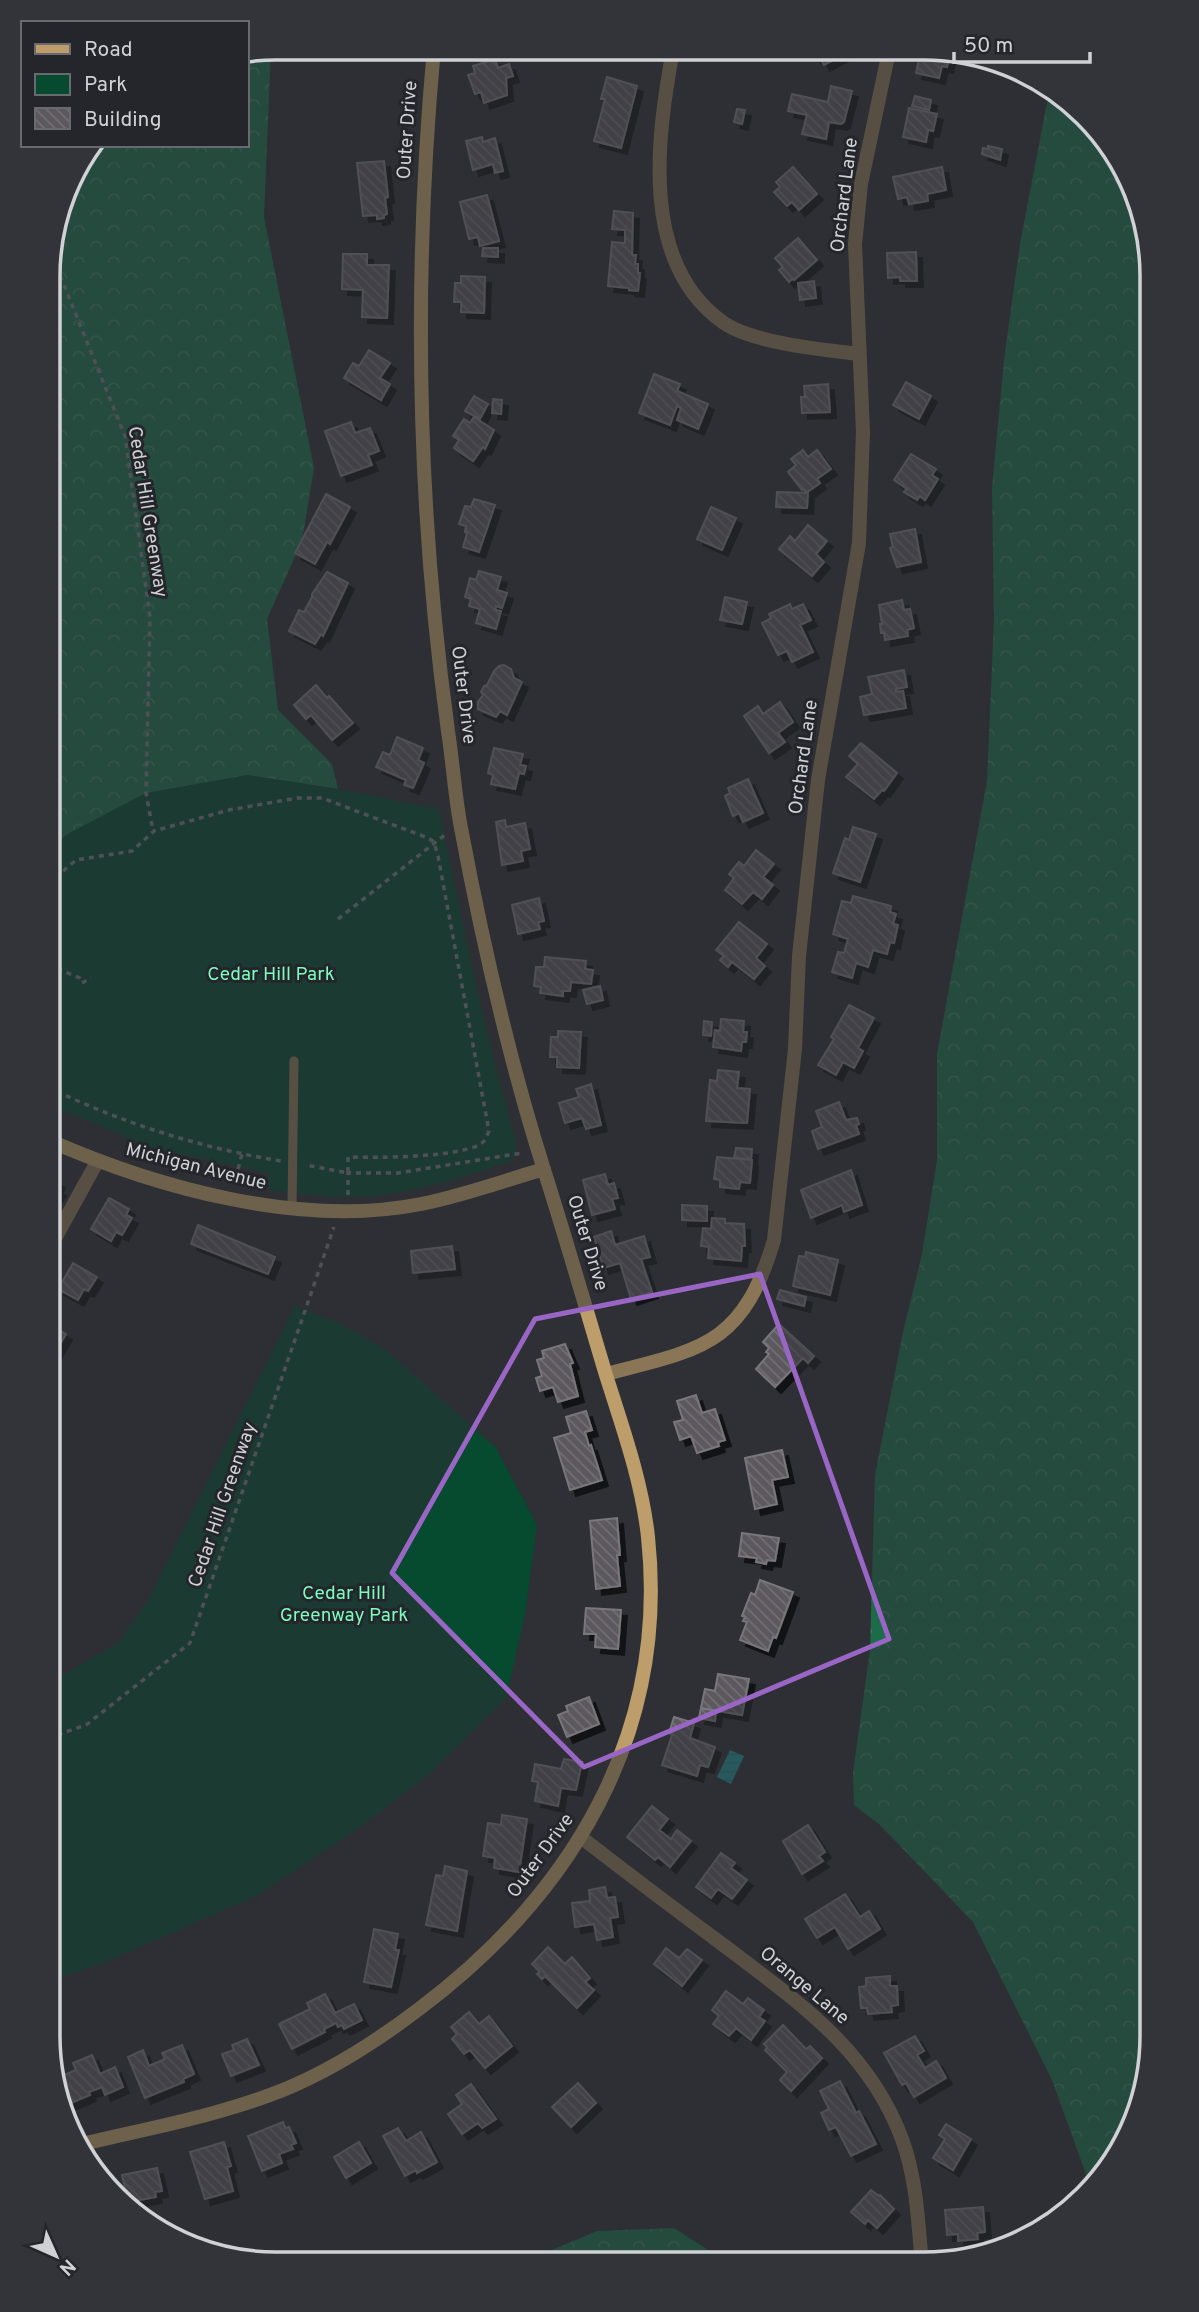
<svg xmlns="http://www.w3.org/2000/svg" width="1199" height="2312" font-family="Overpass,sans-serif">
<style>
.forest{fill:url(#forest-crowns)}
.park{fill:#064a30}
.water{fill:url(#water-rules)}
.building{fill:url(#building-back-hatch);stroke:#79767b;stroke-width:2;filter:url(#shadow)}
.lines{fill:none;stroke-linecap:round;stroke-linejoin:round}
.path{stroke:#77797d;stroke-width:3.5;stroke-dasharray:5 5;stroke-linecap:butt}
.lane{stroke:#8a7656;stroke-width:9}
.street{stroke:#8a7656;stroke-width:14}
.secondary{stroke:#bd9d69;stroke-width:14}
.marked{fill:none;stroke:#9966c6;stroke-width:5;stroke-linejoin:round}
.labels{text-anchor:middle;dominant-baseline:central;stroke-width:6;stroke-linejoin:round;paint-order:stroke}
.street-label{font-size:19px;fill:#d0d1d4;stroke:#24262b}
.park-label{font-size:19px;fill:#7afdbe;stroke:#24262b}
.rim{fill:none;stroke:#d0d1d4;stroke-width:3.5}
</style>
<defs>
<pattern id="forest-crowns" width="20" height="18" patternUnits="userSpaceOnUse" patternTransform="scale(1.75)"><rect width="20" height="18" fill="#1c6b49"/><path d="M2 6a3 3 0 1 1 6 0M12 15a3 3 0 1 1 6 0" fill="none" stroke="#3c7f62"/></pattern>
<pattern id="water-rules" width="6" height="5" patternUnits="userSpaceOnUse" patternTransform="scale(1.75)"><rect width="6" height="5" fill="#208f92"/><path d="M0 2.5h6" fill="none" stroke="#2a7375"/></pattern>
<pattern id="building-back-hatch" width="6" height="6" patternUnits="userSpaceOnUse" patternTransform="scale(1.75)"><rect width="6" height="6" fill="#5c585e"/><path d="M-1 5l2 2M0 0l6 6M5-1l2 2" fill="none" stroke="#726f74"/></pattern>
<filter id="shadow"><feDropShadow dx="6" dy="6" stdDeviation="0" flood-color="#0009"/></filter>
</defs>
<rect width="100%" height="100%" fill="#2e3035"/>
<path class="forest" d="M271 48 264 217 314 468 302 541 267 619 278 710 332 764 338 789 247 775 71 832 49 848V246L71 174 93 145H247V53Z
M1049 92 1074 104 1140 203 1152 276 1151 2052 1135 2123 1104 2176 1091 2188 1052 2080 973 1922 879 1824 854 1805 853 1772 870 1650 875 1475 903 1332 922 1254 937 1160V1054L987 781 994 618 992 488 1004 360 1020 244Z
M674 2228 730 2264H519L597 2231Z"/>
<path class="park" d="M247 775 338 789 439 809C462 921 484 1032 516 1142L515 1155 509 1162C456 1179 402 1198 345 1197 320 1197 294 1193 269 1189L268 1173 153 1148 48 1104 49 848 71 832 146 793Z
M295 1306 343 1325 386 1350 496 1448 537 1525 525 1615 506 1698 427 1776 353 1832 256 1896 105 1962 47 1982 48 1684 118 1643 147 1602Z"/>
<path class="water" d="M730 1750 744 1756 731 1784 717 1777Z"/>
<path class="building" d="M812 51H844L845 54 824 65 819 55 815 57Z
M921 51H951L947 67 942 66 939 78 916 73Z
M495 59 498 68 509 64 513 76 506 78 507 95 484 103 481 92 475 94 468 75 475 73 473 66Z
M607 77 637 86 621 148 594 141 605 99H601Z
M831 86 852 91 844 122 841 124 829 122 826 139 802 134 807 115 788 111 792 94 828 102Z
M915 96 931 100 929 110 912 106Z
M909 108 937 114 933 131 928 130 926 142 903 137Z
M737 109 745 110 742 124 734 122Z
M482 137 483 142 495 138 503 171 495 173 493 164 473 170 466 141Z
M988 146 1002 149 1000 160 982 154 983 148 988 149Z
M384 161 388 197 385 198 387 214 384 215V218L377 219V215L363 216 357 163Z
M793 167 817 194 799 210 792 202 787 206 774 192 780 187 776 182Z
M942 167 946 190 927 194 928 201 909 204 907 197 898 199 893 177Z
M487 195 499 241 480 246 478 237 469 239 460 202Z
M614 211 633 213 632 255H636L635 264H638V273H640L638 291 629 290V288L608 286 612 242 625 243V230L612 229Z
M798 238 817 260 794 280 792 279 789 282 779 270 783 267 775 258Z
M483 248H498V257L482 256Z
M916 252 917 281H900V277L888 278 887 253Z
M343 254H367V265H389L387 318 362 317 363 290 342 289Z
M461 276 485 277 484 313 461 312V302H454L455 283H461Z
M814 281 816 298 800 300 798 283Z
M369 350 390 363 380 378 390 384 381 400 344 378 353 363 359 366Z
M654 374 680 384 677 391 708 404 698 429 677 420 681 408 677 406 670 425 639 413Z
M906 382 931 396 919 419 893 405Z
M828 384 830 412 802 413 801 397H805L804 386Z
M474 396 488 404 480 419 465 411Z
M493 399 502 400 501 414 492 413Z
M474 417 494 430 485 449 483 447 473 461 454 448 459 440 453 436 464 419 470 423Z
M351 422 355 433 370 428 379 451 368 455 372 465 341 476 325 431Z
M803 450 808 457 817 450 831 469 817 479 820 483 806 493 804 489 802 490 788 472 796 465 791 459Z
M911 454 936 469 932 475 938 479 925 500 920 496 917 500 904 492 907 489 894 480Z
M777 492 808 493 807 508 776 507Z
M326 494 350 507 330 544 327 542 315 564 295 553Z
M474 499 495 505 479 552 463 547 467 533 465 532 466 526 459 524 465 506 471 507Z
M711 507 736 518 722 550 697 539Z
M808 525 827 541 816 554 824 562 812 576 779 549 790 536 795 541Z
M915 529 921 562 897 567 890 548 893 547 890 534Z
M479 571 501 577 497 590 507 593 502 608 496 606 495 610 501 611 496 629 476 623 480 609 469 606 471 599 465 597 470 578 476 580Z
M327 572 348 583 323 636 321 634 315 644 289 631 299 610 304 612 312 597V594Z
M725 597 747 602 742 624 720 620Z
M902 600 904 610 910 609 914 628 907 630 908 636 885 640 884 633H881L880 624H882L879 605Z
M790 604 792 609 803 604 811 620 800 625 813 652 792 662 787 651 778 655 762 623 771 618 769 614Z
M504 665 511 669 514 678 522 682 507 715 500 711 496 717 478 709V702L483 695 481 692 484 686 487 685 494 671 499 666Z
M904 670 907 687 896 689V692L903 691 906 708 864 715 860 697 872 694 868 677Z
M316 685 327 698 329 696 353 723 332 740 311 715 306 719 294 705Z
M780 702 793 722 778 733 785 742 769 753 744 716 758 706 763 714Z
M397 737 423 748 418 760 424 763 413 788 404 785 406 780 376 767 383 752 390 755Z
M861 743 897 773 884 791 882 790 874 799 846 777 858 764 849 756Z
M494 748 523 754 520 765 526 766 524 774 519 773 515 789 491 784 493 775 488 773Z
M748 779 763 813 743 822 739 813 733 816 725 796 730 793 728 788Z
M505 820 506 827 525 823 530 849 521 851 523 861 502 865 496 822Z
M853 827 876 834 860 882 833 873 845 838 849 840Z
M756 850 774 864 763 877 773 885 762 899 753 892 742 904 725 890 734 878 729 874 739 862 744 866Z
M853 896 891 906 890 912 896 914 893 924 898 925 894 943 890 942 887 954 873 950 868 967 856 963 852 978 832 972 838 952 844 953 848 939 833 934 842 901 851 903Z
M539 898 544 921 538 922 540 929 518 934 512 905Z
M739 922 767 944 756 958 765 966 754 979 732 962 728 967 720 960 724 956 716 950Z
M545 957 586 961 585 969 593 970 591 984 571 982 570 991H563V996L540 993 541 987 534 986 536 967H544Z
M600 986 603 1000 587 1004 583 990Z
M849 1005 874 1018 858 1048 863 1051 854 1068 843 1062 836 1075 818 1065 834 1039 831 1037Z
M721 1019 744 1021 743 1032H747L746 1042H742L741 1051 713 1047 715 1030 720 1031Z
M704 1021 712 1022 711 1036 703 1035Z
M558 1031 581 1032 579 1068 557 1067V1057H550L551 1037H558Z
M718 1070 739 1072 737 1088 750 1089 747 1123 706 1121 710 1080 717 1081Z
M591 1084 601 1125 586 1129 582 1118 565 1123 559 1103 579 1097 576 1089Z
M839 1102 846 1120 857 1118 859 1124 856 1125 859 1134 818 1149 812 1131 822 1127 816 1111Z
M736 1148 752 1149 751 1159 734 1158Z
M717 1157 752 1160 750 1183 740 1182 739 1189 720 1187V1180L714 1179Z
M851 1170 862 1205 844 1212 842 1205 811 1218 801 1190Z
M605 1174 608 1185 614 1183 618 1198 612 1199 615 1209 592 1215 583 1180Z
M48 1176 59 1182 56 1188 60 1190 52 1203 48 1201Z
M109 1198 129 1209 126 1215 132 1218 122 1235 116 1232 111 1241 91 1229Z
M682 1205 707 1206V1221L682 1220Z
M712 1218 725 1219V1223L744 1224 745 1246H742L741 1261 708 1258 709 1247 701 1246 703 1228 711 1229Z
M198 1225 275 1257 268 1274 191 1244Z
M611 1231 615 1245 644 1236 650 1257 641 1259 652 1292 631 1299 620 1263 603 1268 594 1237Z
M452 1246 455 1269 413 1273 411 1251Z
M806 1252 838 1260 830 1295 793 1286 799 1256 805 1257Z
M73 1263 97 1277 88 1291 84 1289 78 1300 58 1289Z
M780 1290 806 1297 804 1306 777 1299Z
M48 1323 66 1334 52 1358 48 1356Z
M779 1324 814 1356 808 1363 803 1358 775 1387 756 1369 769 1354 766 1352 769 1348 763 1342Z
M565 1344 573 1363 570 1364 578 1396 558 1402 553 1387 540 1391 536 1378 542 1376 537 1360 544 1358 542 1351Z
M696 1395 702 1413 715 1409 725 1440 718 1442 719 1446 697 1453 691 1436 680 1440 674 1422 683 1420 677 1401Z
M586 1411 592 1430 585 1432 589 1446 591 1445 602 1480 570 1490 554 1438 571 1433 566 1417Z
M782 1450 788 1477 772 1480 777 1504 755 1509 745 1458Z
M617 1518 620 1555H617L620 1586 596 1589 590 1521Z
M742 1533 779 1538 775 1561 767 1560 766 1564 756 1562 757 1558 739 1556Z
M760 1580 793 1592 776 1638 773 1637 768 1651 740 1640 747 1622 743 1621 745 1617 742 1616 751 1593 755 1595Z
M586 1608 621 1610 618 1649 595 1647 596 1634H584Z
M718 1674 749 1679 742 1715 701 1708 705 1689 715 1691Z
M589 1697 599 1724 567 1737 558 1715 568 1711 566 1706Z
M701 1708 716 1711 715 1721 699 1718Z
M674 1717 694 1723 690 1738 715 1747 708 1767 700 1765 697 1776 662 1765 672 1735 669 1733Z
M564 1759 582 1762 576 1790 561 1788 558 1806 535 1801 538 1782 532 1781 535 1764 561 1769Z
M652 1806 668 1819 659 1830 671 1839 677 1830 691 1841 670 1867 658 1857 655 1860 627 1837Z
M502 1815 527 1819 519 1872 494 1868 495 1858 483 1856 488 1823 501 1825Z
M808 1825 825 1852 819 1856 823 1861 802 1874 783 1841Z
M721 1853 735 1863 731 1868 747 1880 732 1899 718 1889 711 1898 696 1887Z
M445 1866 467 1871 457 1931 426 1925 436 1875 443 1876Z
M605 1887 607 1898 615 1897 618 1917 610 1918 613 1937 597 1940 594 1924 575 1927 572 1903 590 1901 589 1890Z
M845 1894 860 1917 869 1911 880 1929 848 1949 835 1927 817 1938 805 1919Z
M374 1929 398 1934 395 1950H399L391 1987 364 1982Z
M548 1947 565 1964 572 1957 590 1978 585 1982 594 1990 577 2008 545 1976 542 1979 537 1974 540 1972 532 1964Z
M666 1948 679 1958 687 1949 702 1960 682 1986 654 1964Z
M890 1976V1986H897L898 2005 891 2006 892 2012 868 2014 867 2008H861L859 1987 866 1986V1978Z
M726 1991 743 2004 748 1998 764 2010 759 2017 765 2021 751 2040 736 2028 729 2036 713 2024 719 2016 712 2010Z
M325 1994 335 2013 354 2004 362 2020 344 2029 342 2025 338 2027 336 2023 324 2029 325 2032 292 2049 279 2024 310 2009 307 2003Z
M469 2012 479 2024 489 2016 512 2046 485 2068 470 2050 464 2054 452 2039 457 2034 451 2027Z
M783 2025 806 2049 810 2046 822 2058 791 2091 780 2080 787 2072 765 2050 767 2047 764 2044Z
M915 2036 924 2051 917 2055 925 2068 936 2061 946 2078 914 2097 906 2083 902 2085 884 2053Z
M247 2039 259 2065 231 2076 222 2054 234 2050 232 2045Z
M182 2045 194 2074 183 2079 184 2082 145 2098 128 2057 143 2050 149 2066 165 2059 162 2053Z
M92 2055 100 2074 115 2067 123 2087 105 2095 102 2087 89 2092 90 2095 59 2108 54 2079 76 2070 73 2063Z
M840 2081 856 2113 859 2111 876 2144 851 2156 836 2127 829 2130 821 2113 829 2109 820 2091Z
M578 2083 596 2103 571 2127 552 2107Z
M471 2084 496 2119 482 2128 478 2123 462 2134 448 2114 462 2104 456 2095Z
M283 2122 285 2128 289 2127 296 2143 291 2145 293 2149 279 2154 282 2163 262 2171 248 2136Z
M946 2124 971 2139 953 2170 933 2158 945 2139 939 2135Z
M398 2128 406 2141 421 2132 437 2162 417 2173 416 2170 405 2176 383 2136Z
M224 2142 231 2166 227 2167 233 2191 205 2199 190 2152Z
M359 2142 371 2163 346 2178 334 2157Z
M157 2168 162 2191 155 2192 156 2197 134 2201 133 2196 127 2197 122 2175Z
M871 2190 879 2196 880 2195 894 2209 877 2228 868 2220 865 2224 851 2212Z
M983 2207 985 2232 977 2233 978 2239 958 2241V2234L947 2235 945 2210Z"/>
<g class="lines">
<path class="path" d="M49 248 125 436 150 617 146 793 153 831
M48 884 76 860 132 851 154 831 229 810 297 798H322L428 838 434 842 438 856 489 1131C487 1134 487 1139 484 1141 470 1158 371 1158 348 1157V1173L306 1165
M338 919 446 834
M48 965 80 978 82 983 91 978
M48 1087C121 1123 201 1148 281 1161
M238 1169 242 1154
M348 1195V1173H398L522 1153
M48 1738 86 1725 190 1643 334 1227"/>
<path class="lane" d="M292 1208 294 1061"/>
<path class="street" d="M673 50C657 137 639 264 724 323 753 343 824 350 859 354
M48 1251 97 1162
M606 1374C703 1349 743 1345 774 1240L795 1049 799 956 818 780 859 543 863 432 855 244 861 184 889 51
M582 1838C631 1876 680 1913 730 1950 802 2005 869 2051 902 2139 917 2180 918 2222 922 2265"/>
<path class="secondary" d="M48 1140C157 1188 301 1228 421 1204 462 1196 503 1181 544 1169
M82 2144C150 2128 218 2116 283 2090 332 2070 377 2041 419 2009 572 1894 669 1734 648 1537 642 1481 622 1426 605 1372 585 1305 566 1239 545 1173 509 1060 483 945 461 828 455 797 453 764 448 731 417 505 413 276 434 48"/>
</g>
<path d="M0 0H1199V2312H0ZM760 1274 889 1639 584 1767 392 1573 535 1319Z" fill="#2e3035" fill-opacity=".55" fill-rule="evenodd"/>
<path class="marked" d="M760 1274 889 1639 584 1767 392 1573 535 1319Z"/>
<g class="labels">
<g class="street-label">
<text transform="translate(408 130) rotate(-86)">Outer Drive</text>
<text transform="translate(845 195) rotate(-83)">Orchard Lane</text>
<text transform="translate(147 512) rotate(81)">Cedar Hill Greenway</text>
<text transform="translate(463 695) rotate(83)">Outer Drive</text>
<text transform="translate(804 757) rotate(-82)">Orchard Lane</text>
<text transform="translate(196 1167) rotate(14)">Michigan Avenue</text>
<text transform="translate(587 1243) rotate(73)">Outer Drive</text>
<text transform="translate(223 1505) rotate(-71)">Cedar Hill Greenway</text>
<text transform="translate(541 1856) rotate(-54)">Outer Drive</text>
<text transform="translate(804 1986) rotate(40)">Orange Lane</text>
</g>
<g class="park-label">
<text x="271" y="975">Cedar Hill Park</text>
<text x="344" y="1594">Cedar Hill<tspan x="344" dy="22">Greenway Park</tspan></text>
</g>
</g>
<path d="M0 0H1199V2312H0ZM276 60H924A216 216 0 0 1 1140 276V2036A216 216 0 0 1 924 2252H276A216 216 0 0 1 60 2036V276A216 216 0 0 1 276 60Z" fill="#323439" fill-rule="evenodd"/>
<path class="rim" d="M276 60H924A216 216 0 0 1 1140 276V2036A216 216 0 0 1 924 2252H276A216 216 0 0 1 60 2036V276A216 216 0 0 1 276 60Z"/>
<rect x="21" y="21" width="228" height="126" fill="#24262b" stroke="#696a6f" stroke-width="2"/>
<rect x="35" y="44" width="35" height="10" fill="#bd9d69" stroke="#696a6f" stroke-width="2"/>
<text x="84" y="56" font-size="21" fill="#d0d1d4">Road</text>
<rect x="35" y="74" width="35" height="21" fill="#064a30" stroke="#696a6f" stroke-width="2"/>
<text x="84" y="91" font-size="21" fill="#d0d1d4">Park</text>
<rect x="35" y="108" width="35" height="21" fill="url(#building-back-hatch)" stroke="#696a6f" stroke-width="2"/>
<text x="84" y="126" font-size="21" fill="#d0d1d4">Building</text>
<g transform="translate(56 2256) rotate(135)" stroke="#24262b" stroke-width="5" paint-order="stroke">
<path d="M0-5L12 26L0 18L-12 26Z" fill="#d0d1d4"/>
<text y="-10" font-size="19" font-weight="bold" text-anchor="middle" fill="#d0d1d4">N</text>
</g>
<path d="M954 52v10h136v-10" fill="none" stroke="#d0d1d4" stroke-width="3.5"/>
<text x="964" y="52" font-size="21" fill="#d0d1d4" stroke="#24262b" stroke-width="5" paint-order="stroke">50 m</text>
</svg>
